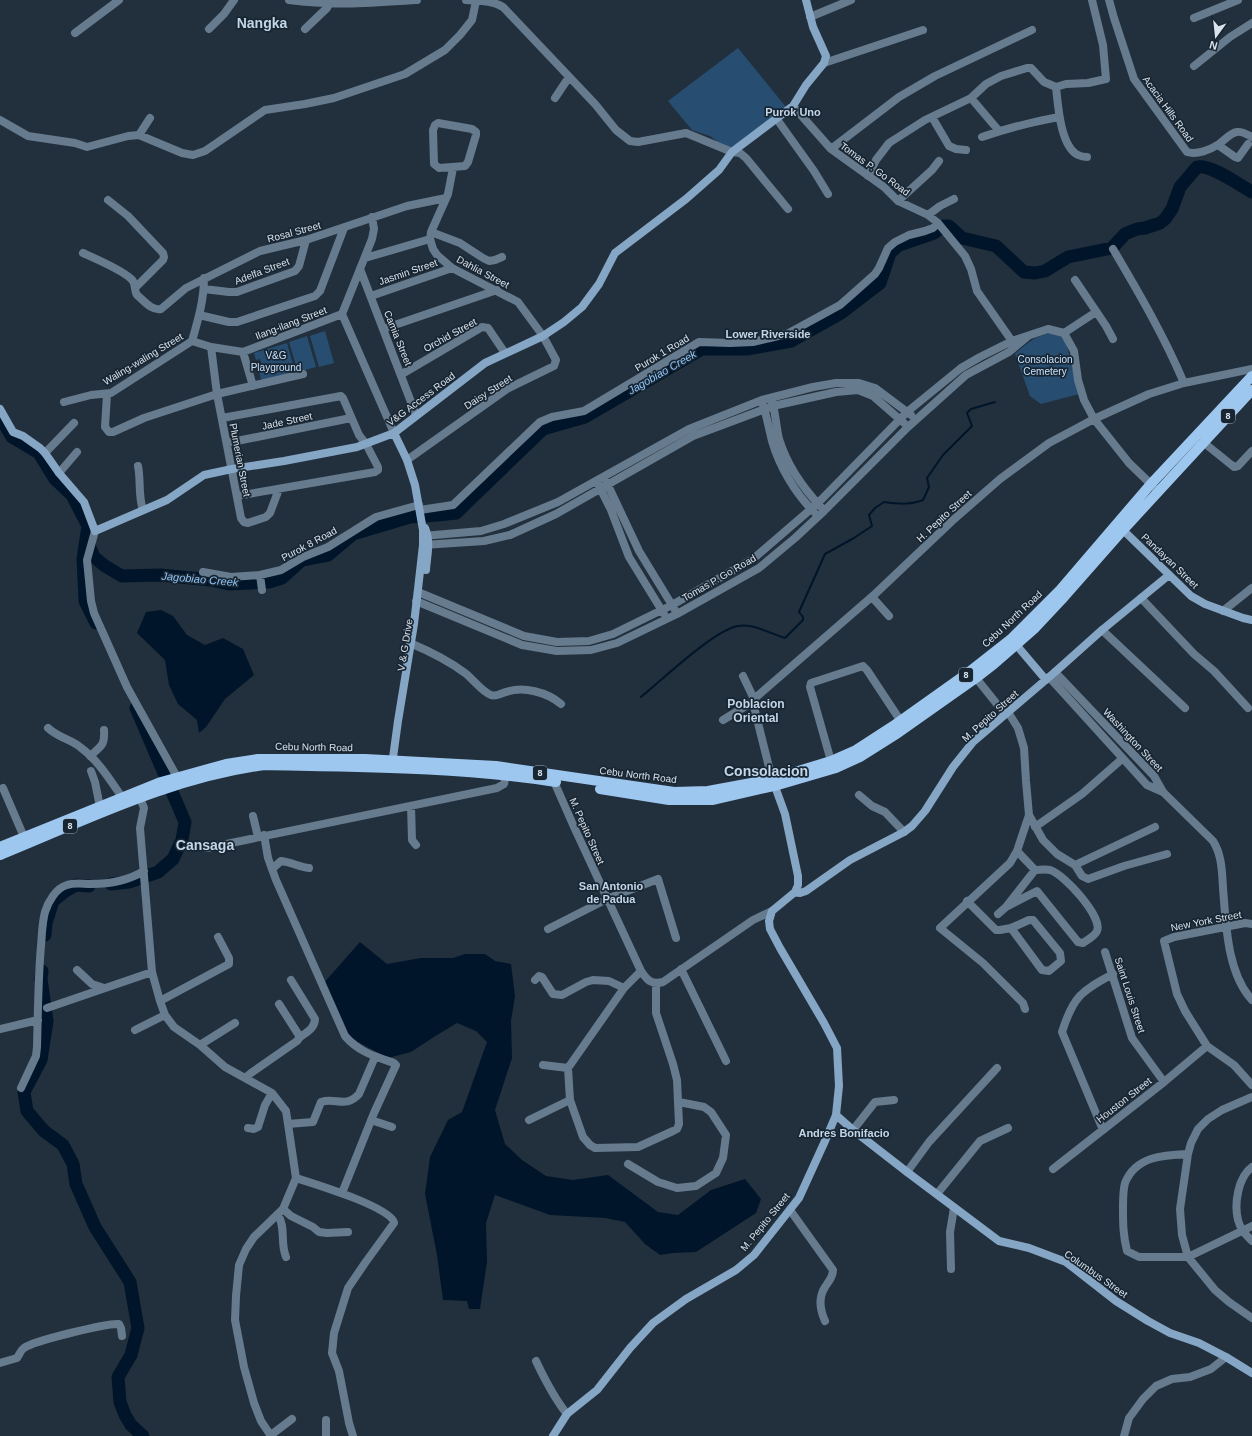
<svg xmlns="http://www.w3.org/2000/svg" width="1252" height="1436" font-family="Arial,sans-serif">
<style>
.green{fill:#274e71}
.water{fill:#001529}
.lines{fill:none;stroke-linecap:round;stroke-linejoin:round}
.stream{stroke:#001529;stroke-width:2}
.river{stroke:#001529;stroke-width:13}
.street{stroke:#677b8e;stroke-width:8}
.secondary{stroke:#86a6c5;stroke-width:8}
.primary{stroke:#9ec7ef;stroke-width:10}
.labels{text-anchor:middle;dominant-baseline:central;stroke-width:3.5;stroke-linejoin:round;paint-order:stroke}
.shield{fill:#182633;stroke:#9faab4;stroke-width:1}
.shield-label{font-size:9px;font-weight:bold;fill:#d9e2eb}
.street-label{font-size:10px;fill:#d9e2eb;stroke:#182633}
.park-label{font-size:10px;fill:#c8e2fc;stroke:#182633}
.neighbourhood-label{font-size:11px;font-weight:bold;fill:#c3d5e6;stroke:#182633}
.water-label{font-size:11px;font-style:italic;fill:#90c5f8;stroke:#182633}
.quarter-label{font-size:12px;font-weight:bold;fill:#c3d5e6;stroke:#182633}
.district-label{font-size:14px;font-weight:bold;fill:#c3d5e6;stroke:#182633}
</style>
<rect width="100%" height="100%" fill="#22303d"/>
<path class="green" d="M738 48 786 107 731 148 724 147 710 136 692 130 668 101Z
M325 331 334 363 319 367 310 336Z
M1051 333 1062 335 1066 342 1079 394 1041 404 1030 396 1015 354C1027 343 1035 336 1051 333Z
M307 336 316 367 298 372 289 342Z
M287 343 295 372 261 380 259 371 263 370 260 359 256 360 254 353Z"/>
<path class="water" d="M161 610 173 616 187 635 205 645 223 638 243 649 254 675 225 699 206 727 199 733 197 720 178 704 169 685 165 660 137 633 146 612Z
M360 942 387 964 421 958H453L465 954H485L495 961 511 964 515 996 511 1021 512 1058 495 1110 505 1144 522 1160 546 1176 573 1180 608 1175 658 1212 678 1215 711 1190 745 1179 761 1199 756 1213 696 1252 673 1253 660 1255 645 1244 625 1222 605 1218 550 1215 495 1195 486 1223 487 1262 480 1309H469L467 1301 443 1300 437 1255 425 1194 430 1157 448 1120 462 1112 487 1042 476 1031 457 1023 437 1035 411 1052 388 1058 345 1035 322 985Z"/>
<g class="lines">
<path class="stream" d="M641 697C662 680 714 630 738 626 754 623 770 634 785 638L803 620V617L799 612 825 554 854 538 872 526 869 515 875 508 884 502C898 504 910 505 923 500L929 487 927 478 943 455 972 426 967 413 971 409 995 402"/>
<path class="river" d="M2 420 12 437 39 453 55 479 72 495 88 526 83 559 85 601 96 623
M86 539 94 557 105 566 122 576 160 575 211 580 229 584 269 582 282 578 302 560 328 555 353 534 410 517 438 515 456 513 543 429 585 417 702 349H747L791 341 841 313 880 283 890 253 899 245 934 233 944 226H949L962 238 996 246 1024 272 1035 273 1045 271 1068 257 1112 248 1125 234 1132 231 1137 229 1145 228 1160 223 1165 219 1172 209 1180 187 1197 167C1211 164 1239 185 1252 192
M111 884 129 882 158 872 173 859 182 840 185 822 136 708
M45 935 46 923 53 901 64 892 76 885 89 886
M42 971 41 979 47 1021 41 1060 24 1092 27 1111 44 1131 63 1145 73 1164 76 1184 95 1227 130 1282 138 1328 131 1355 118 1377 120 1402 125 1415 131 1425 143 1436"/>
<path class="street" d="M289 0C333 6 374 3 417 0
M466 0C480 1 491 0 503 7L595 104 616 130 630 141 638 142 686 133 732 152 740 153 746 158 788 209
M1109 0 1114 18 1134 79 1187 152C1197 155 1210 150 1219 144 1225 140 1230 133 1237 132 1242 131 1248 135 1252 137
M810 17 851 0
M1194 18 1238 0
M209 29 224 14 234 0
M305 29 327 8 329 4
M75 33 119 0
M824 63 923 30
M1194 66 1230 37 1252 23
M1056 87C1058 104 1060 146 1078 155 1080 156 1084 157 1087 157
M555 98 569 77
M971 98 999 131
M793 106 831 149 884 187 898 201 928 215 938 223 965 256 971 269 977 291 1014 344
M932 117 949 146 956 149 966 150
M776 118 814 171 828 194
M0 120 28 136 75 143 87 147 128 136 139 135 182 153 193 155 205 151 265 110 305 104 334 98 405 74 445 50 460 35 472 20 476 1
M438 123 472 129 476 132V135L468 162 465 166 439 168 434 164 433 130 435 125Z
M139 135 150 118
M982 137C1007 128 1032 122 1059 117
M1218 145 1235 157 1238 158 1248 144
M831 149 899 97 935 76 1032 30
M868 176 876 160 889 143 925 120 971 98 986 84 1001 76 1027 68H1031L1044 82 1056 87 1066 84 1088 83 1106 79 1103 45 1092 0
M108 200 128 216 163 253 164 257 163 260 136 287
M898 201 932 170 939 161
M928 215 940 206 954 199
M431 232 460 243 483 258 489 261 495 260 502 257
M1113 249C1139 293 1164 336 1184 383
M83 253C94 258 127 272 133 281 136 286 134 291 137 295 144 301 152 311 161 309L186 288 260 251 306 240 407 206 446 198
M365 258 430 239
M360 269 416 415
M1075 280 1106 326 1113 339
M204 289 229 292H237L295 271 299 266 306 240
M371 296 452 268
M342 314 394 433
M199 315 229 322H237L315 296 320 291 344 228
M383 329 497 290
M1064 333 1096 312
M192 341 211 347 243 352 342 314 372 239 374 229 372 217
M211 347 217 394 241 518 244 522 248 523 266 517 270 513 279 489
M243 352 253 386
M402 374 482 327 488 328 505 353
M107 394 105 427 109 432H113L144 418 217 394 303 374
M64 402 91 395 111 393 192 341C198 320 204 300 204 278
M772 402C776 414 776 427 779 439 787 465 802 487 821 507
M763 405C767 417 769 429 772 441 779 466 795 493 814 512
M222 418 341 396 343 398 359 435 366 444 378 467V470L375 472 237 496
M1203 442 1234 467 1238 466 1252 451
M227 443 351 418
M45 453 74 423
M407 460 507 389 554 366 556 360 543 336 518 302 452 268 437 255 433 249 430 239 431 232 448 194 453 168
M138 466C141 480 138 496 143 510
M59 473 77 452
M606 481 639 551 675 610
M598 484 611 510 629 557 664 614
M420 510 453 505 540 422 552 417 584 411 699 342 730 343 753 342 787 334 840 305 848 298 875 274 879 268 888 248 895 242 909 235 925 231 933 228 938 223
M95 531 87 560 91 601 94 613 127 687 177 777
M423 536 481 531 504 524 558 502 689 429 762 400 813 387 836 383H859L875 388 911 415
M423 545 484 541 510 535 556 514 693 436 773 406 836 392 858 390 873 396 904 423
M203 572 231 577 260 575 281 570 303 557 328 547 376 517 419 505
M260 575 262 590
M418 592 524 636 557 642 589 641 613 634 672 605 753 559 818 503 907 412 961 368 980 357 1012 341 1048 329 1064 333 1074 351 1078 380 1084 400 1094 419 1129 463 1158 491
M872 597 889 616
M1141 598 1194 654 1214 671 1248 708
M416 601 522 645 557 651 591 650 617 643 677 614 759 568 795 538 824 511 908 427 966 375 1009 352 1027 337
M1223 611 1252 588
M1102 630 1185 708
M410 643C429 651 449 661 465 673 472 678 482 692 491 695 496 697 501 693 506 692 523 686 547 692 561 704
M1055 672 1154 776 1163 792 1213 841C1222 855 1222 872 1223 888 1226 924 1227 973 1252 1000
M743 676 754 699V707L772 779
M1049 677 1147 785 1163 792
M976 678 1005 714
M754 699 875 594 952 521 1000 479 1049 443 1094 419 1149 394 1184 383 1252 369
M1008 712 1018 728 1024 748 1026 781 1029 815 1043 840 1057 854 1075 865 1082 876 1088 879 1124 866 1167 854
M723 720 754 701
M48 728C59 738 70 739 80 747 98 760 110 780 122 797
M90 756C101 746 105 746 104 730
M831 761 810 687 811 683 863 666 867 670 900 720
M91 771 95 782 100 807
M552 777 574 827 641 971C647 980 651 985 663 982L753 920 772 911
M3 788 24 837
M859 795 872 806 885 812 904 832
M140 798 144 808 140 828 152 972 160 1001 165 1015 174 1027 200 1045 225 1067 272 1093 286 1111 288 1124 296 1178 283 1209 254 1237 246 1249 239 1265 236 1296 235 1320 244 1367 254 1403 261 1421 271 1436
M411 806 412 840 416 845
M253 816 258 837
M1035 827 1082 794 1122 759
M264 835 268 858 276 880 345 1036C359 1052 374 1056 394 1063L396 1065 374 1113 342 1193
M207 848 497 788 504 784 506 775
M1017 851 1035 870
M1075 865 1155 827
M272 869 281 861C291 862 299 867 309 868
M967 901 996 930H1000L1011 928 1042 970 1049 971 1061 961 1060 953 1033 920H1029L1011 928
M998 914 1006 907 1035 870C1039 870 1046 869 1050 870 1064 874 1103 917 1097 931 1095 936 1087 940 1083 943L1078 942 1037 891 1006 907
M1252 924 1245 923 1174 937 1164 941 1177 994 1185 1011 1207 1046 1234 1065 1252 1085
M548 929 607 899 658 879 676 938
M1105 952 1132 1038 1164 1082
M681 969 726 1061
M77 970 92 984 104 988
M641 971 624 988 568 1068 570 1100 583 1137 590 1145 595 1148 638 1147 673 1131 677 1129 679 1124 677 1080 673 1064 656 1013V983
M291 980 315 1019C315 1028 307 1032 300 1037
M535 980 539 976 542 977 553 994 562 995 586 982 593 980 609 981 624 988
M160 1001 229 964V958L218 937
M47 1008 152 972
M1025 1009 1023 1003 983 963 940 928 1010 863 1017 851 1029 815
M0 1029 38 1020
M135 1030 165 1015
M200 1045 235 1023
M543 1065 568 1068
M245 1078 251 1073 297 1041 300 1037 279 1004
M21 1088 36 1056 37 1047C38 1013 38 979 41 946 42 935 42 923 45 912 48 902 56 888 67 885 75 882 83 884 91 884 109 884 129 880 144 871
M1252 1097 1222 1110 1208 1119 1198 1129 1191 1143 1188 1154 1180 1209 1182 1235 1188 1257 1215 1290 1229 1302 1252 1318
M371 1120 392 1127
M529 1120 570 1100
M288 1124 313 1122 321 1102C336 1097 345 1109 359 1094L375 1057
M248 1128 254 1129 258 1127 265 1105 272 1093
M853 1130 875 1102 894 1100
M1103 1130 1062 1032C1073 997 1081 991 1113 974
M1188 1154C1164 1155 1136 1156 1125 1183 1123 1190 1123 1200 1123 1208 1123 1223 1123 1235 1127 1251L1139 1257H1188L1252 1226
M628 1164 658 1182 677 1188 696 1186 716 1173 723 1158 726 1135 711 1112 704 1107 679 1102
M1252 1167C1238 1177 1234 1204 1238 1220 1240 1229 1246 1235 1252 1241
M1053 1169 1164 1082 1207 1046
M907 1172 929 1142 997 1068
M296 1178C312 1183 394 1208 394 1223L365 1263 348 1288 334 1333 332 1353 339 1371 349 1423 353 1436
M937 1194 980 1141 1008 1128
M283 1209 291 1216 313 1227 319 1232 327 1233 348 1232
M790 1210 833 1270C833 1277 829 1281 825 1287 818 1298 820 1310 825 1321
M278 1215C286 1227 280 1243 286 1257
M951 1269 950 1232 954 1208
M536 1361C545 1380 554 1398 567 1414
M0 1363 17 1358C19 1355 21 1350 24 1348 33 1341 107 1323 119 1324L121 1328 122 1336
M271 1435 292 1419
M326 1436V1420
M1124 1436 1129 1418 1143 1399 1156 1386 1172 1379 1190 1377 1211 1369 1226 1357"/>
<path class="secondary" d="M0 409 13 432 23 436 40 448 45 453 59 473 84 502 95 531 167 500 204 475 232 469 284 461 357 447 394 433 485 363 543 336 564 322 582 307 599 284 615 253 686 199 719 170 732 152 793 106 806 85 824 63 826 56 813 27 806 0
M425 528C431 542 427 555 426 570
M1123 530 1191 596 1205 604 1243 618 1252 620
M1013 641 1046 680
M392 765 398 721 414 624 423 545V530L415 485 407 460 394 433
M773 781 785 814 798 876V885L795 892
M836 1115 853 1130 907 1172 999 1241 1029 1248 1066 1262 1116 1301 1148 1321 1170 1333 1199 1343 1226 1357 1252 1373
M553 1436 567 1414 597 1390 630 1348 653 1323 686 1299 736 1270 754 1255 799 1198 825 1141 836 1115 839 1086 837 1048 824 1023 780 948 770 929 769 921 772 911 795 892 800 893 806 891 850 860 904 832 912 826 925 811 953 767 973 742 1055 672 1102 630 1169 575"/>
<path class="primary" d="M600 789 669 800H712L778 785 836 768 860 757 898 733 976 678 994 664 1034 629 1064 597 1123 530 1252 390
M0 847 161 782 226 764 258 759H365L496 766 674 792 708 791 772 779 831 761 856 750 893 726 969 672 1011 639 1060 590 1150 485 1252 376
M0 855C86 820 172 777 265 765 362 767 460 767 556 782"/>
</g>
<g class="labels">
<g class="shield">
<rect x="1221" y="409" width="14" height="14" rx="3"/>
<rect x="959" y="668" width="14" height="14" rx="3"/>
<rect x="533" y="766" width="14" height="14" rx="3"/>
<rect x="63" y="819" width="14" height="14" rx="3"/>
</g>
<g class="shield-label">
<text x="1228" y="416">8</text>
<text x="966" y="675">8</text>
<text x="540" y="773">8</text>
<text x="70" y="826">8</text>
</g>
<g class="street-label">
<text transform="translate(1168 109) rotate(54)">Acacia Hills Road</text>
<text transform="translate(875 169) rotate(36)">Tomas P. Go Road</text>
<text transform="translate(294 232) rotate(-15)">Rosal Street</text>
<text transform="translate(262 271) rotate(-21)">Adelfa Street</text>
<text transform="translate(408 272) rotate(-19)">Jasmin Street</text>
<text transform="translate(483 272) rotate(28)">Dahlia Street</text>
<text transform="translate(291 323) rotate(-21)">Ilang-ilang Street</text>
<text transform="translate(450 335) rotate(-29)">Orchid Street</text>
<text transform="translate(398 338) rotate(68)">Camia Street</text>
<text transform="translate(662 353) rotate(-31)">Purok 1 Road</text>
<text transform="translate(143 359) rotate(-31)">Waling-waling Street</text>
<text transform="translate(488 392) rotate(-33)">Daisy Street</text>
<text transform="translate(421 399) rotate(-37)">V&amp;G Access Road</text>
<text transform="translate(287 421) rotate(-12)">Jade Street</text>
<text transform="translate(240 460) rotate(79)">Plumerian Street</text>
<text transform="translate(944 516) rotate(-43)">H. Pepito Street</text>
<text transform="translate(309 544) rotate(-28)">Purok 8 Road</text>
<text transform="translate(1170 561) rotate(44)">Pandayan Street</text>
<text transform="translate(719 578) rotate(-30)">Tomas P. Go Road</text>
<text transform="translate(1012 619) rotate(-43)">Cebu North Road</text>
<text transform="translate(405 645) rotate(-81)">V &amp; G Drive</text>
<text transform="translate(990 716) rotate(-42)">M. Pepito Street</text>
<text transform="translate(1133 740) rotate(47)">Washington Street</text>
<text transform="translate(314 747) rotate(1)">Cebu North Road</text>
<text transform="translate(638 775) rotate(7)">Cebu North Road</text>
<text transform="translate(587 831) rotate(66)">M. Pepito Street</text>
<text transform="translate(1206 921) rotate(-11)">New York Street</text>
<text transform="translate(1130 995) rotate(72)">Saint Louis Street</text>
<text transform="translate(1124 1100) rotate(-38)">Houston Street</text>
<text transform="translate(765 1222) rotate(-51)">M. Pepito Street</text>
<text transform="translate(1096 1274) rotate(35)">Columbus Street</text>
</g>
<g class="park-label">
<text x="276" y="355">V&amp;G<tspan x="276" dy="12">Playground</tspan></text>
<text x="1045" y="359">Consolacion<tspan x="1045" dy="12">Cemetery</tspan></text>
</g>
<g class="neighbourhood-label">
<text x="793" y="112">Purok Uno</text>
<text x="768" y="334">Lower Riverside</text>
<text x="611" y="886">San Antonio<tspan x="611" dy="13">de Padua</tspan></text>
<text x="844" y="1133">Andres Bonifacio</text>
</g>
<g class="water-label">
<text transform="translate(662 372) rotate(-30)">Jagobiao Creek</text>
<text transform="translate(200 579) rotate(5)">Jagobiao Creek</text>
</g>
<g class="quarter-label">
<text x="756" y="704">Poblacion<tspan x="756" dy="14">Oriental</tspan></text>
</g>
<g class="district-label">
<text x="262" y="23">Nangka</text>
<text x="766" y="771">Consolacion</text>
<text x="205" y="845">Cansaga</text>
</g>
</g>
<g transform="translate(1216 36) rotate(195)" stroke="#182633" stroke-width="3" paint-order="stroke">
<path d="M0-3L7 15L0 10L-7 15Z" fill="#d9e2eb"/>
<text y="-6" font-size="11" font-weight="bold" text-anchor="middle" fill="#d9e2eb">N</text>
</g>
</svg>
